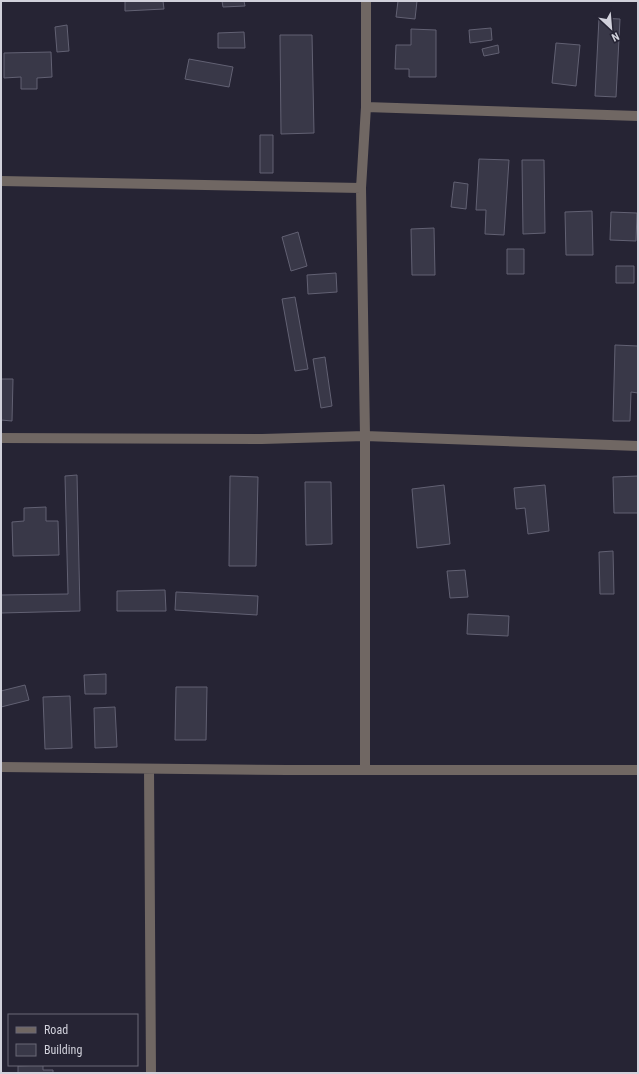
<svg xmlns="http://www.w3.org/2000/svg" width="639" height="1074" font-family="'Roboto Condensed',sans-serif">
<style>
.building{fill:#393848;stroke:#626173}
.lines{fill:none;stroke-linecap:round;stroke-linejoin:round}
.minor{stroke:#706763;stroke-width:10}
</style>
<rect width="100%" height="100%" fill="#262434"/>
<path class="building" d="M125 1H163L164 9 125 11Z
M222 1H244L245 6 223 7Z
M398 1H417L415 19 396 17Z
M599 18 620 19 616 97 595 96Z
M67 25 69 51 57 52 55 27Z
M491 28 492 40 470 43 469 30Z
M411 29 436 30V77H409V69H395L396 45H411Z
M244 32 245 48H218V33Z
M280 35H312L314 133 281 134Z
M556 43 580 45 576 86 552 83Z
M498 45 499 53 484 56 482 49Z
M51 52 52 77 37 78V89H21V77L4 78V53Z
M189 59 233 67 229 87 185 79Z
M260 135H273V173H260Z
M479 159 509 160 504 235 485 234 486 210H476Z
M522 160H544L545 233 523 234Z
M454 182 468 184 466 209 451 207Z
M592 211 593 255H566L565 212Z
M611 212 637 213 636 241 610 240Z
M434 228 435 275H412L411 229Z
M298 232 307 266 291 271 282 237Z
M507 249H524V274H507Z
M616 266H634V283H616Z
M336 273 337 292 308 294 307 275Z
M295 297 308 369 295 371 282 299Z
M615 345 638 346V393L631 392 630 421H613Z
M325 357 332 406 321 408 313 359Z
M1 379H13L12 421 1 420Z
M77 475 80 611 1 613V595L68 594 65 476Z
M230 476 258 477 256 566H229Z
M638 476V513H614L613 477Z
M305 482H331L332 544 306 545Z
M444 485 450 544 417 548 412 489Z
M545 485 549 531 528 534 525 508 516 509 514 488Z
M46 507V521H58L59 555 13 556 12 522 24 521V508Z
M613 551 614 594H600L599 552Z
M465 570 468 597 450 598 447 571Z
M165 590 166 611H117V591Z
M176 592 258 596 257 615 175 610Z
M468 614 509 616 508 636 467 634Z
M106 674V694H85L84 675Z
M25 685 29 700 1 707V691Z
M176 687H207L206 740H175Z
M70 696 72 748 45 749 43 697Z
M115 707 117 747 95 748 94 708Z
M43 1065V1070H53V1073H18V1066Z"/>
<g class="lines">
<path class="minor" d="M366 107 638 116
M1 181 361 188
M1 438 262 439 365 436 638 446
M1 767 288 770H638
M149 769 151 1073
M365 770V436L361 188 366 107V1"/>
</g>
<rect width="639" height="1074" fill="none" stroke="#d1d1db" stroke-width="4"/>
<rect x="8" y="1014" width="130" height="52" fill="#262434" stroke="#6a6977"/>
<rect x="16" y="1027" width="20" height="6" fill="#706763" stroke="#6a6977"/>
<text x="44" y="1034" font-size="12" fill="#d1d1db">Road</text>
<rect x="16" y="1044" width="20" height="12" fill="#393848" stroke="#6a6977"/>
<text x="44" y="1054" font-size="12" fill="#d1d1db">Building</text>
<g transform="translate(611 28) rotate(154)" stroke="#262434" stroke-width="3" paint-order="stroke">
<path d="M0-3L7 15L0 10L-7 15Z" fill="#d1d1db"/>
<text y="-6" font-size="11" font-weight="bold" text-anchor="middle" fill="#d1d1db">N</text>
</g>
</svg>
